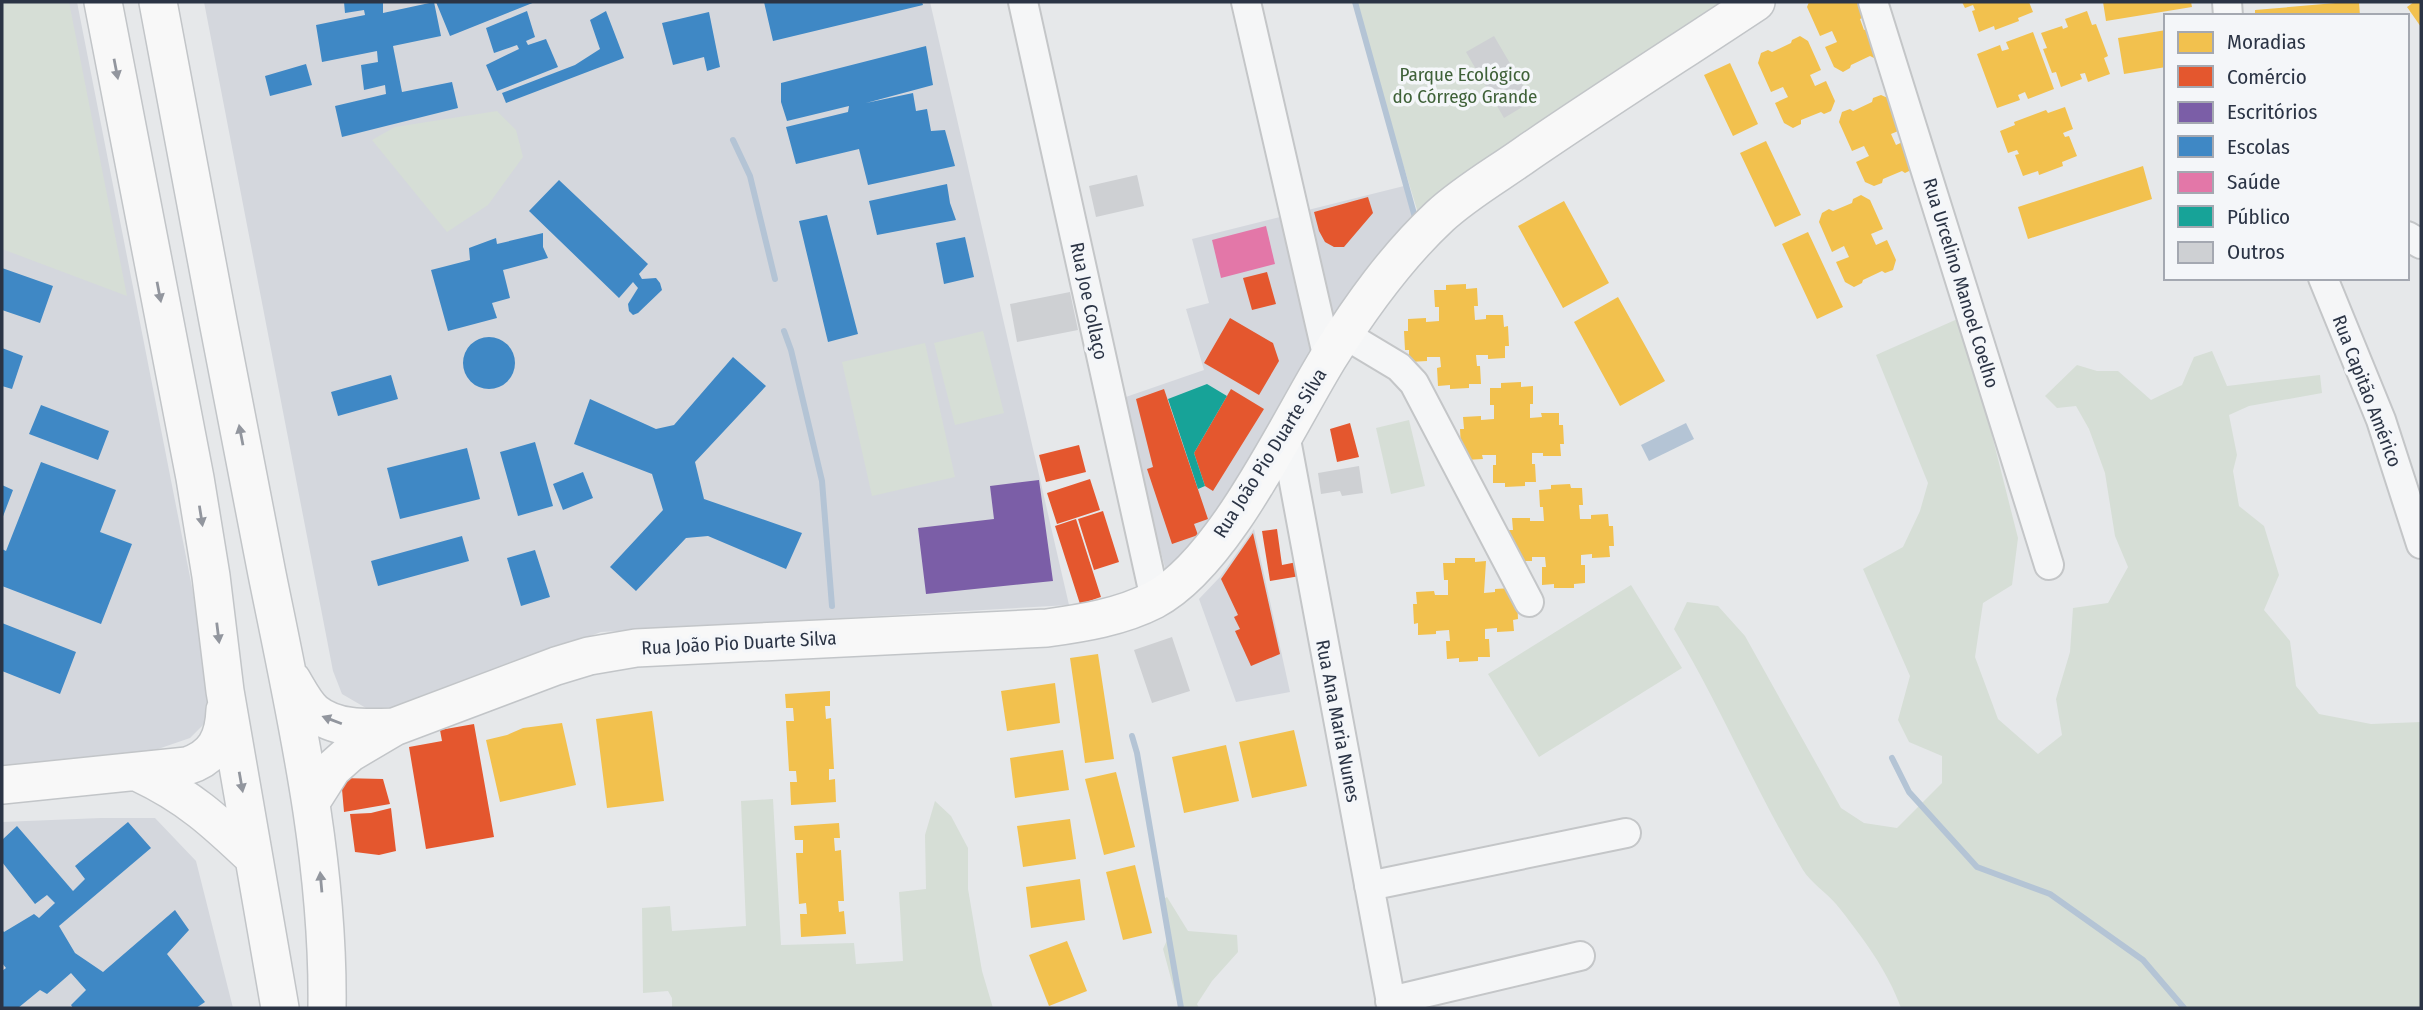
<svg xmlns="http://www.w3.org/2000/svg" width="2423" height="1010" font-family="'Fira Sans Condensed',sans-serif">
<style>
.built{fill:#d4d7dd}
.green{fill:#d6ded6}
.water{fill:#b4c4d5}
.homes{fill:#f2c14e}
.shops{fill:#e4572e}
.offices{fill:#7b5ea7}
.schools{fill:#3f88c5}
.health{fill:#e377a8}
.public{fill:#17a398}
.lines{fill:none;stroke-linecap:round;stroke-linejoin:round}
.stream{stroke:#b4c4d5;stroke-width:6}
.building{fill:#ced0d3}
.minor-casing{stroke:#c4c6c8;stroke-width:32}
.major-casing{stroke:#c2c5c8;stroke-width:40}
.minor{stroke:#f5f6f7;stroke-width:28}
.major{stroke:#f8f8f8;stroke-width:37}
.oneway{fill:#92969e}
.labels{text-anchor:middle;dominant-baseline:central;stroke-width:7;stroke-linejoin:round;paint-order:stroke}
.park-label{font-size:19px;fill:#3f6138;stroke:#f4f6f9}
.street-label{font-size:19px;fill:#2b3445;stroke:#f4f6f9}
</style>
<rect width="100%" height="100%" fill="#e6e8ea"/>
<path class="built" d="M2 2H77L212 689 205 723 190 738 158 749 84 763 2 771Z
M204 2H930L1069 605 601 632 394 709 366 708 342 694 333 671Z
M1404 186 1414 222 1246 474 1167 575 1120 399 1204 370 1186 309 1209 303 1192 239Z
M1254 529 1290 692 1236 702 1199 599 1220 577Z
M101 818H155L196 861 233 1008H2V822Z"/>
<path class="green" d="M2 2H69L127 296 2 249Z
M1355 2H1737L1419 216 1360 25Z
M497 111 516 130 523 157 488 205 447 232 372 140 395 127Z
M1962 317 2018 538 2012 585 1983 603 1975 657 1998 719 2038 754 2062 735 2056 699 2070 652 2073 608 2108 603 2128 567 2115 536 2105 473 2089 429 2076 406 2057 408 2045 396 2077 365 2097 371H2118L2151 400 2182 385 2194 357 2212 351 2227 386 2320 375 2322 393 2249 406 2229 415 2237 455 2233 471 2239 506 2264 526 2279 575 2264 610 2290 641 2296 686 2319 714 2371 724 2421 722V1008H1901C1888 971 1861 935 1836 904 1826 892 1811 883 1803 870 1756 792 1721 707 1674 629L1687 602 1718 606 1745 636 1841 808 1864 823 1897 828 1942 783V756L1909 742 1898 720 1910 676 1863 569 1903 547 1920 511 1928 483 1876 355Z
M983 331 1004 413 955 425 934 343Z
M925 343 955 477 872 496 842 362Z
M1409 420 1425 486 1391 494 1376 428Z
M1631 585 1682 668 1539 757 1488 674Z
M773 799 781 945 854 943 856 964 903 961 899 892 926 889 925 835 935 801 951 816 968 848V889L982 971 993 1008H672V998L668 991 643 993 642 908 670 906 672 931 746 926 741 801Z
M1167 897 1188 931 1237 935 1238 952 1212 981 1197 1004 1199 1008H1179L1163 949 1168 938 1160 901Z"/>
<path class="water" d="M1686 423 1694 439 1649 461 1641 445Z"/>
<path class="homes" d="M1809 2H1866L1871 14 1860 19 1864 30 1875 25 1881 55 1874 58 1870 56 1851 65 1850 68 1843 72 1834 67 1825 47 1837 42 1832 31 1820 36 1807 7Z
M1962 2H2029L2033 12 2018 18 2019 21 1995 30 1994 26 1979 32 1972 11 1975 10 1973 5 1965 8Z
M2103 2H2191L2192 7 2106 21Z
M2347 2H2359L2360 16H2255V10Z
M2414 2H2421V27L2407 7Z
M2087 11 2092 25 2096 24 2108 56 2104 58 2110 74 2088 82 2085 73 2080 74 2082 79 2061 87 2056 72 2052 73 2043 49 2047 48 2041 33 2062 26 2063 29 2068 27 2065 19Z
M2166 30V67L2124 74 2118 38Z
M2033 32 2054 89 2028 99 2025 92 2018 95 2020 100 1997 108 1977 54 2000 45 2002 51 2009 49 2006 42Z
M1800 36 1808 41 1821 70 1810 75 1815 86 1826 81 1835 101 1831 111 1824 114 1821 112 1801 120V124L1793 128 1784 123 1775 103 1788 97 1783 87 1771 92 1758 63 1761 53 1768 50 1772 52 1791 43 1792 40Z
M1730 63 1758 124 1733 136 1704 75Z
M1881 95 1890 99 1903 129 1891 134 1896 145 1907 140 1913 169 1905 173 1902 171 1883 179 1882 183 1874 186 1865 182 1856 162 1869 156 1864 146 1852 151 1839 122 1842 112 1850 109 1853 111 1872 102 1873 98Z
M2065 107 2073 129 2063 133 2065 137 2069 136 2077 156 2062 162 2063 166 2039 175 2038 171 2023 176 2015 155 2019 154 2017 150 2008 153 2000 131 2015 125 2014 122 2046 110 2048 113Z
M1766 141 1801 215 1775 227 1740 153Z
M2143 166 2152 199 2028 239 2018 207Z
M1861 195 1870 200 1883 229 1871 234 1876 245 1887 240 1896 260 1893 270 1885 273 1882 271 1863 280 1862 283 1854 287 1845 282 1836 262 1849 257 1844 246 1832 252 1819 222 1822 213 1829 209 1833 211 1852 203 1853 199Z
M1564 201 1609 283 1563 308 1518 226Z
M1808 232 1843 307 1817 319 1782 244Z
M1466 284V289L1477 288 1478 306H1474L1475 320 1486 319V315H1503L1504 327 1508 326 1509 346H1505V358L1488 359V355H1476L1477 366H1480L1481 384H1469V388L1450 389V385L1438 386 1437 368 1441 367 1440 357H1427V361L1409 362V350H1405L1404 331H1408V319L1426 318V322L1439 321V307H1435L1434 290H1446V285Z
M1618 297 1665 381 1620 406 1574 322Z
M1521 382V387L1533 386V404H1530V418L1542 417 1541 413H1559V425H1563L1564 444H1560L1561 456H1543V453H1532V464H1535L1536 482H1525V486L1505 487V483H1493V465H1496V455H1482L1483 459 1465 460 1464 448H1461L1460 429H1464L1463 417 1481 416V420L1494 419V405H1490V388H1501V383Z
M1570 484 1571 488H1582L1583 505H1579L1580 519H1591V515L1608 514 1609 526H1613L1614 546H1609L1610 557 1592 558V554L1581 555V565H1585V583L1574 584V588H1554V584L1542 585V567H1546L1545 557H1532V561H1514L1510 550 1509 530H1513L1512 518H1530V521H1544L1543 507H1540L1539 490 1551 489V485Z
M1455 558H1475V562L1486 561 1484 593 1495 592V589L1512 588 1517 600 1518 619 1513 620 1514 631 1497 632V628L1485 629V639H1489L1490 657H1478V661L1459 662V658L1447 659 1446 641H1450L1449 630 1436 631V634L1418 635V623L1414 624 1413 604H1417L1416 592 1434 591 1435 595H1448V580H1444L1443 563H1455Z
M1098 654 1114 759 1085 763 1070 658Z
M1055 683 1060 723 1007 731 1001 691Z
M830 691V706H825L826 719 831 718 834 769H829V780L835 779 836 802 791 805 790 782H797L796 771H789L786 721H794L793 708H786L785 694Z
M652 711 664 801 607 808 596 719Z
M562 723 576 785 500 802 486 740 507 735 523 728Z
M1294 730 1307 786 1252 798 1239 742Z
M1226 745 1239 801 1184 813 1172 757Z
M1063 750 1069 790 1015 798 1010 758Z
M1116 772 1135 847 1104 855 1085 779Z
M1070 819 1076 859 1023 867 1017 826Z
M839 823 840 838H834L835 851 841 850 844 901H838L839 912 844 911 846 934 801 937 800 914H807L806 903 799 904 796 853H803V840H795L794 826Z
M1135 865 1152 933 1123 940 1106 872Z
M1080 879 1085 920 1031 928 1026 887Z
M1067 941 1087 991 1049 1006 1029 955Z"/>
<path class="shops" d="M1368 197 1373 213 1344 247H1334L1325 242 1319 231 1314 212Z
M1267 272 1276 304 1252 310 1243 278Z
M1230 318 1273 343 1279 361 1259 395 1204 363Z
M1164 389 1208 519 1194 524 1198 535 1172 544 1147 469 1153 467 1136 399Z
M1231 389 1264 409 1213 491 1205 486 1194 453Z
M1350 423 1359 457 1337 462 1330 429Z
M1079 445 1086 472 1046 482 1039 455Z
M1090 479 1100 510 1057 524 1047 493Z
M1103 511 1119 562 1094 570 1078 519Z
M1076 519 1101 597 1080 604 1055 526Z
M1277 529 1282 565 1297 562 1300 576 1270 581 1262 531Z
M1253 533 1280 654 1251 666 1235 631 1240 629 1234 617 1238 615 1221 579Z
M474 724 494 837 426 849 409 747 442 741 440 730Z
M341 778 383 779 390 804 344 812Z
M391 808 396 851 379 855 355 852 350 814 371 813Z"/>
<path class="offices" d="M1039 480 1053 581 926 594 918 528 994 519 990 486Z"/>
<path class="schools" d="M344 2H383V13L434 2 441 36 393 46 402 92 452 82 458 108 342 137 335 106 386 94 385 85 364 90 361 65 378 62 377 51 322 62 316 25 365 15 364 10 345 13Z
M436 2H535L450 36Z
M764 2H922L923 5 773 41Z
M527 11 535 37 526 41 528 45 546 39 558 67 497 91 486 65 519 49 517 45 494 53 486 28Z
M606 11 624 58 506 103 502 93 575 65 600 49 590 20Z
M709 12 720 67 707 71 704 57 673 65 662 23Z
M926 46 933 85 866 103 913 93 916 111 927 109 931 131 945 130 955 166 868 185 859 149 796 164 786 127 848 112 849 106 787 121 781 102V83Z
M306 64 312 85 270 96 265 76Z
M559 180 648 264 639 274 642 279 656 278 660 283 662 290 638 313 633 315 629 311 628 304 638 288 633 282 619 298 529 211Z
M947 184 950 203 956 220 877 235 869 201Z
M827 215 858 334 828 342 799 221Z
M543 233V247L548 258 503 270 510 298 492 303 497 318 448 331 431 270 470 260 469 248 496 238 497 244Z
M965 237 974 277 944 284 936 243Z
M2 268 53 286 40 323 2 310Z
M463 363a26 26 0 1 1 52 0a26 26 0 1 1-52 0Z
M2 348 23 356 12 389 2 386Z
M733 357 766 386 695 462 704 499 802 533 786 569 708 536 686 538 636 591 610 567 663 510 652 474 574 444 590 399 656 429 674 425Z
M391 375 398 399 338 416 331 392Z
M41 405 109 431 98 460 29 434Z
M535 442 553 506 518 516 500 452Z
M467 448 480 499 400 519 387 468Z
M41 462 116 490 100 532 132 544 101 624 2 586V549L6 551Z
M583 472 593 498 563 510 553 484Z
M2 485 13 490 2 519Z
M462 536 469 561 378 586 371 561Z
M535 550 550 597 521 606 507 558Z
M2 623 76 652 60 694 2 671Z
M128 822 151 848 59 926 75 953 103 972 175 910 189 930 167 954 205 1002 196 1008H73L71 1005 86 990 71 973 47 994 40 990 18 1008H2V971L6 968 2 963V930L4 932 34 914 39 918 55 903 47 895 35 904 2 862V840L17 826 73 891 85 879 75 866Z"/>
<path class="health" d="M1266 226 1275 264 1221 278 1212 240Z"/>
<path class="public" d="M1207 384 1227 396 1194 453 1205 486 1198 489 1168 399Z"/>
<g class="lines">
<path class="stream" d="M1355 2 1416 221
M733 140 750 176 775 279
M784 331 791 350 822 481 832 606
M1132 736 1137 753 1181 1008
M1892 758 1909 792 1977 867 2050 894 2143 960 2184 1008"/>
</g>
<path class="building" d="M1494 36 1532 101 1504 118 1466 52Z
M1137 175 1144 206 1096 217 1089 186Z
M1070 292 1078 330 1017 342 1010 304Z
M1359 466 1363 493 1342 496 1340 491 1321 494 1318 473Z
M1172 637 1190 691 1152 703 1134 650Z"/>
<g class="lines">
<g class="minor-casing">
<path id="minor" d="M1023 2 1155 599
M1246 2 1328 359
M1873 2 2049 565
M2227 2 2228 16
M2407 236 2421 244
M2323 278 2381 420 2421 544
M1344 334 1399 367 1414 383 1529 602
M1285 434 1392 1008
M1369 886 1626 833
M1390 1001 1580 956"/>
</g>
<g class="major-casing">
<path id="major" d="M103 2 195 478 211 576 225 691 280 1008
M158 2C194 192 229 384 267 574 296 717 329 861 327 1008
M292 680C298 690 305 704 314 712 336 730 367 728 394 727
M139 773C188 796 215 821 254 858
M2 785 187 766C215 757 224 738 225 710
M311 802 332 769 350 753 394 727 556 666 589 656 636 648 1047 628C1083 623 1121 617 1154 600 1224 563 1287 425 1329 357 1361 306 1396 257 1440 216 1466 192 1498 174 1526 154 1602 102 1679 53 1756 2"/>
</g>
<use href="#minor" class="minor"/>
<use href="#major" class="major"/>
</g>
<defs><path id="oneway-solid" d="M-6-.8H1V-3.2L6.5 0L1 3.2V.8H-6Z" transform="scale(1.75)"/></defs>
<g class="oneway">
<use href="#oneway-solid" transform="translate(116 69) rotate(79)"/>
<use href="#oneway-solid" transform="translate(159 292) rotate(79)"/>
<use href="#oneway-solid" transform="translate(241 435) rotate(-101)"/>
<use href="#oneway-solid" transform="translate(201 516) rotate(81)"/>
<use href="#oneway-solid" transform="translate(218 633) rotate(83)"/>
<use href="#oneway-solid" transform="translate(332 720) rotate(-159)"/>
<use href="#oneway-solid" transform="translate(241 782) rotate(80)"/>
<use href="#oneway-solid" transform="translate(321 882) rotate(-95)"/>
</g>
<g class="labels">
<g class="park-label">
<text x="1465" y="74">Parque Ecológico<tspan x="1465" dy="22">do Córrego Grande</tspan></text>
</g>
<g class="street-label">
<text transform="translate(1961 283) rotate(73)">Rua Urcelino Manoel Coelho</text>
<text transform="translate(1089 301) rotate(78)">Rua Joe Collaço</text>
<text transform="translate(2367 391) rotate(69)">Rua Capitão Américo</text>
<text transform="translate(1270 453) rotate(-58)">Rua João Pio Duarte Silva</text>
<text transform="translate(739 643) rotate(-3)">Rua João Pio Duarte Silva</text>
<text transform="translate(1338 721) rotate(79)">Rua Ana Maria Nunes</text>
</g>
</g>
<rect width="2423" height="1010" fill="none" stroke="#2b3445" stroke-width="7"/>
<rect x="2164" y="14" width="245" height="266" fill="#f4f6f9" stroke="#a4a8b1" stroke-width="2"/>
<rect x="2178" y="32" width="35" height="21" fill="#f2c14e" stroke="#a4a8b1" stroke-width="2"/>
<text x="2227" y="49" font-size="21" fill="#2b3445">Moradias</text>
<rect x="2178" y="66" width="35" height="21" fill="#e4572e" stroke="#a4a8b1" stroke-width="2"/>
<text x="2227" y="84" font-size="21" fill="#2b3445">Comércio</text>
<rect x="2178" y="102" width="35" height="21" fill="#7b5ea7" stroke="#a4a8b1" stroke-width="2"/>
<text x="2227" y="119" font-size="21" fill="#2b3445">Escritórios</text>
<rect x="2178" y="136" width="35" height="21" fill="#3f88c5" stroke="#a4a8b1" stroke-width="2"/>
<text x="2227" y="154" font-size="21" fill="#2b3445">Escolas</text>
<rect x="2178" y="172" width="35" height="21" fill="#e377a8" stroke="#a4a8b1" stroke-width="2"/>
<text x="2227" y="189" font-size="21" fill="#2b3445">Saúde</text>
<rect x="2178" y="206" width="35" height="21" fill="#17a398" stroke="#a4a8b1" stroke-width="2"/>
<text x="2227" y="224" font-size="21" fill="#2b3445">Público</text>
<rect x="2178" y="242" width="35" height="21" fill="#ced0d3" stroke="#a4a8b1" stroke-width="2"/>
<text x="2227" y="259" font-size="21" fill="#2b3445">Outros</text>
</svg>
